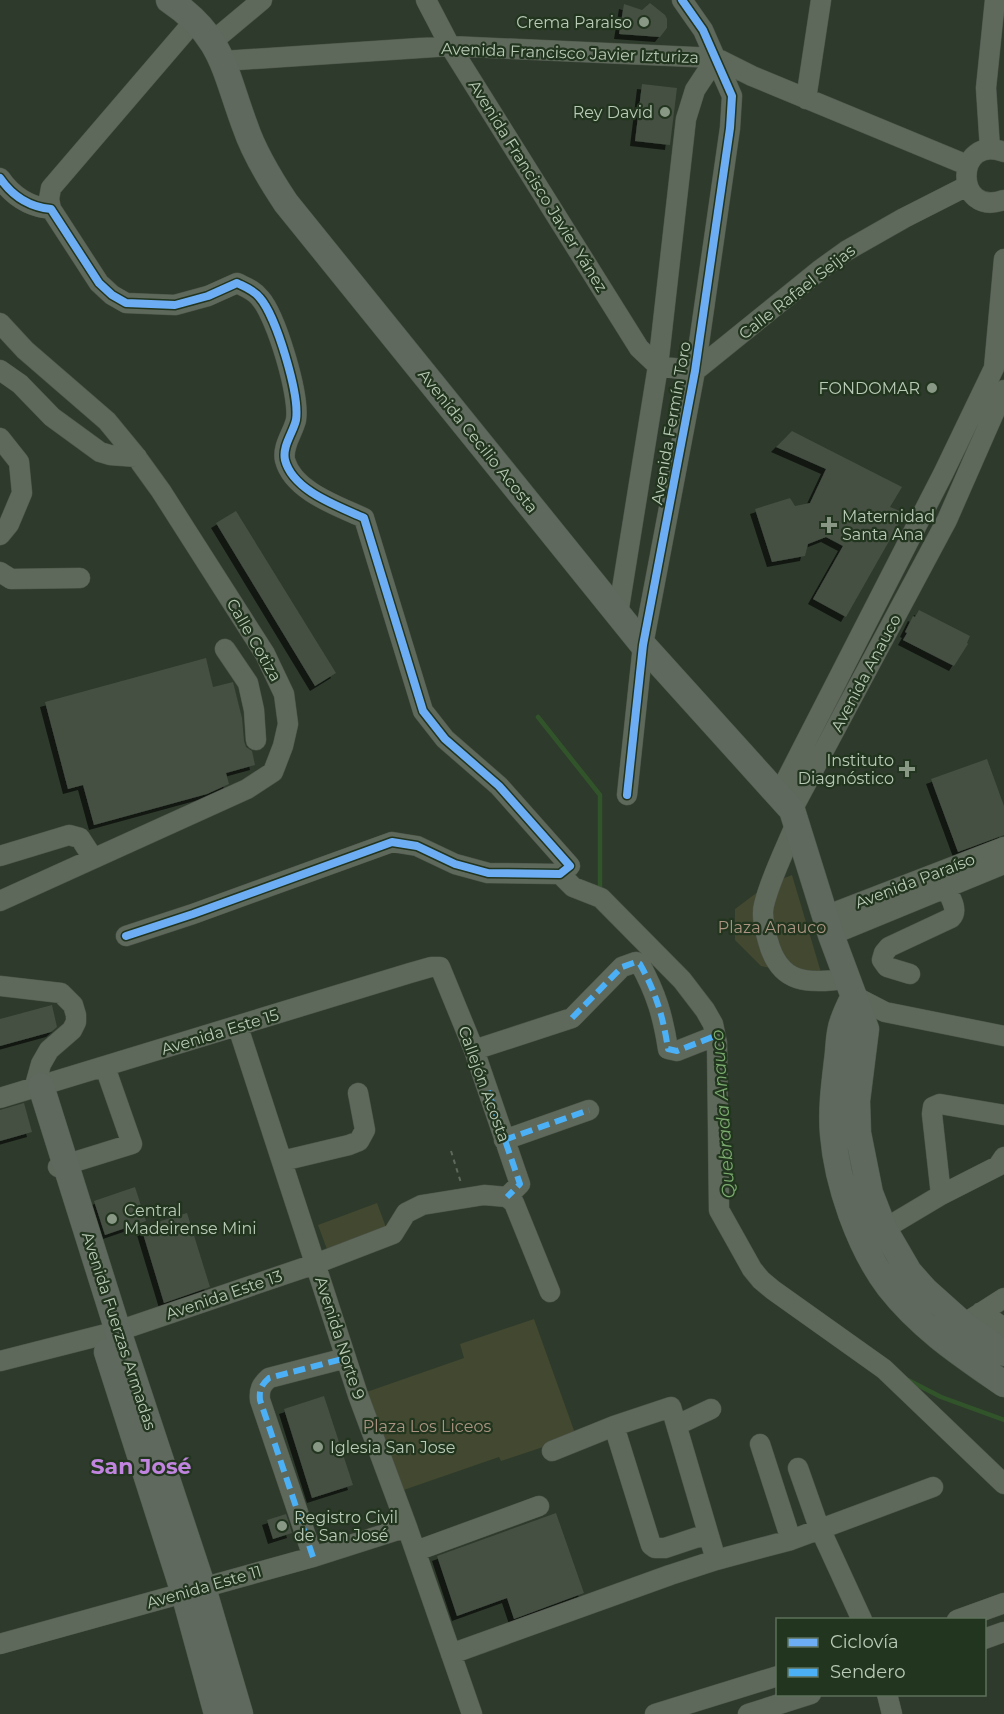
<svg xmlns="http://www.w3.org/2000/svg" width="1004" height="1714" font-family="Montserrat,sans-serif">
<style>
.green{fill:#434830}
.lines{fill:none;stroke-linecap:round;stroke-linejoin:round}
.stream{stroke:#32542b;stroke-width:4.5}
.building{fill:#454f43;filter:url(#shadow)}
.minor-casing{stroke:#4c5449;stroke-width:21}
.major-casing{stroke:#4b5749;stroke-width:27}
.path{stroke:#5f685c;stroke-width:2;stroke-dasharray:4.5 4.5;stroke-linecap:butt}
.minor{stroke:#5e685b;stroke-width:20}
.major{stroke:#5f695e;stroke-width:26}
.quiet{stroke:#4cb0f7;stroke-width:6;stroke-dasharray:12 6;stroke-linecap:butt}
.cycleway-casing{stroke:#22351e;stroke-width:11}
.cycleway{stroke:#6dadf4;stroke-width:8}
.poi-dot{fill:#889885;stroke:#22351e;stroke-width:2}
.labels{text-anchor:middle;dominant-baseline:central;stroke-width:4.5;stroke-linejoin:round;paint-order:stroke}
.poi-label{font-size:16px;fill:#b9cab6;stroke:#22351e;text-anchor:end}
.street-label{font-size:16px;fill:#b9cab6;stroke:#22351e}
.park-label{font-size:16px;fill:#ab9582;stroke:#22351e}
.water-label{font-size:18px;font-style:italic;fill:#7aaa6e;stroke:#22351e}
.district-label{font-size:22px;font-weight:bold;fill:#c184df;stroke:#22351e}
</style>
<defs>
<filter id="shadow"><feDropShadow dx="-5" dy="5" stdDeviation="0" flood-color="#0009"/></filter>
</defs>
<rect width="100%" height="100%" fill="#2e3a2b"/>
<path class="green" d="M792 875 823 979 761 966 735 940V909L767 885Z
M377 1203 387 1230 328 1252 318 1225Z
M534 1319 576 1436 501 1461 499 1457 395 1493 358 1395 464 1358 460 1344Z"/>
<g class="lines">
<path class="stream" d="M538 717 600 795V893
M908 1380 941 1397 1004 1420"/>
</g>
<path class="building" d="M650 3 665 15 667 19V28L660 37 619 34 624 4 642 10Z
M642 84 677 88 670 145 635 141Z
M792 431 902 487 890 507 905 513 846 617 813 599 843 546 826 537 808 544 805 556 772 562 755 509 790 498 795 506 810 503 826 469 776 447Z
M236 511 336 673 315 686 216 523Z
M919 610 970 636 967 643 968 644 954 666 903 640 907 633 905 632 913 616 915 617Z
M206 658 213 687 233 682 242 718 244 741 246 747 252 751 255 765 226 773 229 784 207 794 94 825 83 785 68 789 45 702Z
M987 759 1004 806V835L958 852 931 779Z
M52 1005 57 1027 51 1032 0 1046V1019Z
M24 1103 32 1132 0 1141V1110Z
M135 1187 146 1221 105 1235 94 1201Z
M187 1213 210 1287 164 1303 141 1227Z
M324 1396 353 1485 312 1498 284 1409Z
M556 1513 584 1593 514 1619 507 1598 457 1616 437 1556Z
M286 1514 292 1533 273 1539 267 1520Z"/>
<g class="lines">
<g class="minor-casing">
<path id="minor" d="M426 0 450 46 639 348 658 366 695 371 821 269 846 251 904 218 967 186
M213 41 262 0
M223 61 450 46 716 58 752 76 967 165
M806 99 821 0
M990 149 986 88 995 0
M1004 152C955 133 953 218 1004 200
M0 178C13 197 29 207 51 209L99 283 112 295 126 303 175 305 208 296 237 283C245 287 254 290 260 298 276 316 300 395 296 420 293 433 282 446 285 460 293 491 338 506 364 518L423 711 445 739 499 786 570 866 560 874 488 873 455 864 417 846 392 842 193 914 126 936
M51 209 49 199 51 188 195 20
M0 323 25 350 107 421 135 455 161 491 265 654 284 694 288 724 283 746 273 772 247 789 0 901
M0 370 20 384 52 417 100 452 110 455 137 457
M0 438 19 462 22 493 9 524 0 535
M0 572 11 579 80 578
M618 614 658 366 686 119 695 90 716 58
M225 649 248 683 254 710 256 740
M779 794 943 474 994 368 1004 259
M627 795 643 645 695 371 730 128 732 96 703 30 682 0
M792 810 947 520 1004 390
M796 823C786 848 770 879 764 905 761 916 765 930 768 941 780 986 808 983 848 979
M0 856 69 835 80 838 93 858
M560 874 573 887 601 898 682 980 705 1010 713 1024 717 1043 719 1210 752 1269 761 1280 773 1290 884 1369 1004 1484
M825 916 1004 847
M831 935 1004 864
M910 974 887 967 882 960 884 953 889 947 951 918C959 910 950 897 946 888
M0 986 61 993 73 1005 76 1015V1022L72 1030 49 1050 41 1064 34 1089
M854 996 885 1012 1004 1036
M238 1027 358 1395 407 1527 472 1714
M474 1050 572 1018 622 967 636 962 640 964C656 993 663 1016 668 1049L677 1051 715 1036
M0 1098 410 973 431 967H440L474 1050 520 1184 507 1197
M504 1140 589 1110
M282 1161 349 1145 359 1141 365 1130 358 1093
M58 1167 132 1144 105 1067
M941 1195 998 1166 1004 1157
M884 1229 941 1195 932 1114 933 1107 940 1104 1004 1115
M981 1312 1004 1328
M954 1330 1004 1298
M0 1361 118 1331 315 1264 393 1234 406 1213 422 1205 484 1195 507 1197 514 1203 550 1292
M677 1425 711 1409
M614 1426 651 1545 655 1548H665L707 1534
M760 1444 791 1540
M552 1451 614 1426 671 1407 716 1560
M798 1468 817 1522 862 1620
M416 1551 539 1506
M313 1557 260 1400C259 1390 261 1385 269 1378L346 1358
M957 1620 1004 1603
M984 1639 1004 1632
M0 1644 313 1557 407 1527
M451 1654 670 1575 716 1560 791 1540 933 1487
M887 1694 892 1714
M655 1714 778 1676
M748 1714 811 1694"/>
</g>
<g class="major-casing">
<path id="major" d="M169 0C223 36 224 70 245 126 254 153 270 179 286 203L643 645 792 810 831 935 866 1029 857 1101 858 1133 870 1193 884 1229 909 1272 925 1290 963 1324 1004 1353
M854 996C850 1004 846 1012 843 1021 838 1033 839 1048 837 1061 834 1086 831 1110 833 1134 837 1184 859 1247 889 1287 921 1328 962 1355 1004 1384
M41 1086 118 1331 203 1588 240 1714
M107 1352 184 1593 217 1714"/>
</g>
<path class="path" d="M451 1151 461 1183"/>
<use href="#minor" class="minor"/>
<use href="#major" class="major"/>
<path class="quiet" d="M572 1018 622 967 636 962 640 964C656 993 663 1016 668 1049L677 1051 715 1036
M488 1091 520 1184 507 1197
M504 1140 589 1110
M313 1557 260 1400C259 1390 261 1385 269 1378L346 1358"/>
<g class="cycleway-casing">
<path id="cycleway" d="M0 178C13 197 29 207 51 209L99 283 112 295 126 303 175 305 208 296 237 283C245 287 254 290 260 298 276 316 300 395 296 420 293 433 282 446 285 460 293 491 338 506 364 518L423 711 445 739 499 786 570 866 560 874 488 873 455 864 417 846 392 842 193 914 126 936
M627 795 643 645 695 371 730 128 732 96 703 30 682 0"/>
</g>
<use href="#cycleway" class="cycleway"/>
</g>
<g class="poi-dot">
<circle cx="644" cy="22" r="6"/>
<circle cx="665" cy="112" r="6"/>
<circle cx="932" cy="388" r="6"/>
<path d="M826 516h6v6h6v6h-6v6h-6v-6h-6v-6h6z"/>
<path d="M904 760h6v6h6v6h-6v6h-6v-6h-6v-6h6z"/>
<circle cx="112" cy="1219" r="6"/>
<circle cx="318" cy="1447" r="6"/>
<circle cx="282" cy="1526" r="6"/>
</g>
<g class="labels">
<g class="poi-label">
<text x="632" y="22">Crema Paraiso</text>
<text x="653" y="112">Rey David</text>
<text x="920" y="388">FONDOMAR</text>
<text x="842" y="516" text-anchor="start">Maternidad<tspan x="842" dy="18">Santa Ana</tspan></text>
<text x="894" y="760">Instituto<tspan x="894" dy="18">Diagnóstico</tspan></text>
<text x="124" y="1210" text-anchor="start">Central<tspan x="124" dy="18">Madeirense Mini</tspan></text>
<text x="330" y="1447" text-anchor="start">Iglesia San Jose</text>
<text x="294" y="1517" text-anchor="start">Registro Civil<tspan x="294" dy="18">de San José</tspan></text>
</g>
<g class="street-label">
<text transform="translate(570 53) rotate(2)">Avenida Francisco Javier Izturiza</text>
<text transform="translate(538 186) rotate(58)">Avenida Francisco Javier Yánez</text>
<text transform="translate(797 292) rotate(-38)">Calle Rafael Seijas</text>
<text transform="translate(671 423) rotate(-80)">Avenida Fermín Toro</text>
<text transform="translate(478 441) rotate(51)">Avenida Cecilio Acosta</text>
<text transform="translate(254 640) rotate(60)">Calle Cotiza</text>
<text transform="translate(866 673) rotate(-62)">Avenida Anauco</text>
<text transform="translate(915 881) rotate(-21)">Avenida Paraíso</text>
<text transform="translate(220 1032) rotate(-17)">Avenida Este 15</text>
<text transform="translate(484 1084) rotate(70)">Callejón Acosta</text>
<text transform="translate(224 1295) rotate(-19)">Avenida Este 13</text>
<text transform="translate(119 1331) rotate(72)">Avenida Fuerzas Armadas</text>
<text transform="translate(340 1338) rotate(72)">Avenida Norte 9</text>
<text transform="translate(204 1587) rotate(-16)">Avenida Este 11</text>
</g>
<g class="park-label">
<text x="772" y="927">Plaza Anauco</text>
<text x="427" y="1426">Plaza Los Liceos</text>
</g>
<g class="water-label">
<text transform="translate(723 1114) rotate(-94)">Quebrada Anauco</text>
</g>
<g class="district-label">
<text x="141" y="1466">San José</text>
</g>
</g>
<rect x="776" y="1618" width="210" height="78" fill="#22351e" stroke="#5e715b" stroke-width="1.5"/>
<rect x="788" y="1638" width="30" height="9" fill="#6dadf4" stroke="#5e715b" stroke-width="1.5"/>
<text x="830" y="1648" font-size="18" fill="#b9cab6">Ciclovía</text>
<rect x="788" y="1668" width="30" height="9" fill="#4cb0f7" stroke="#5e715b" stroke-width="1.5"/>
<text x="830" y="1678" font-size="18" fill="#b9cab6">Sendero</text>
</svg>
